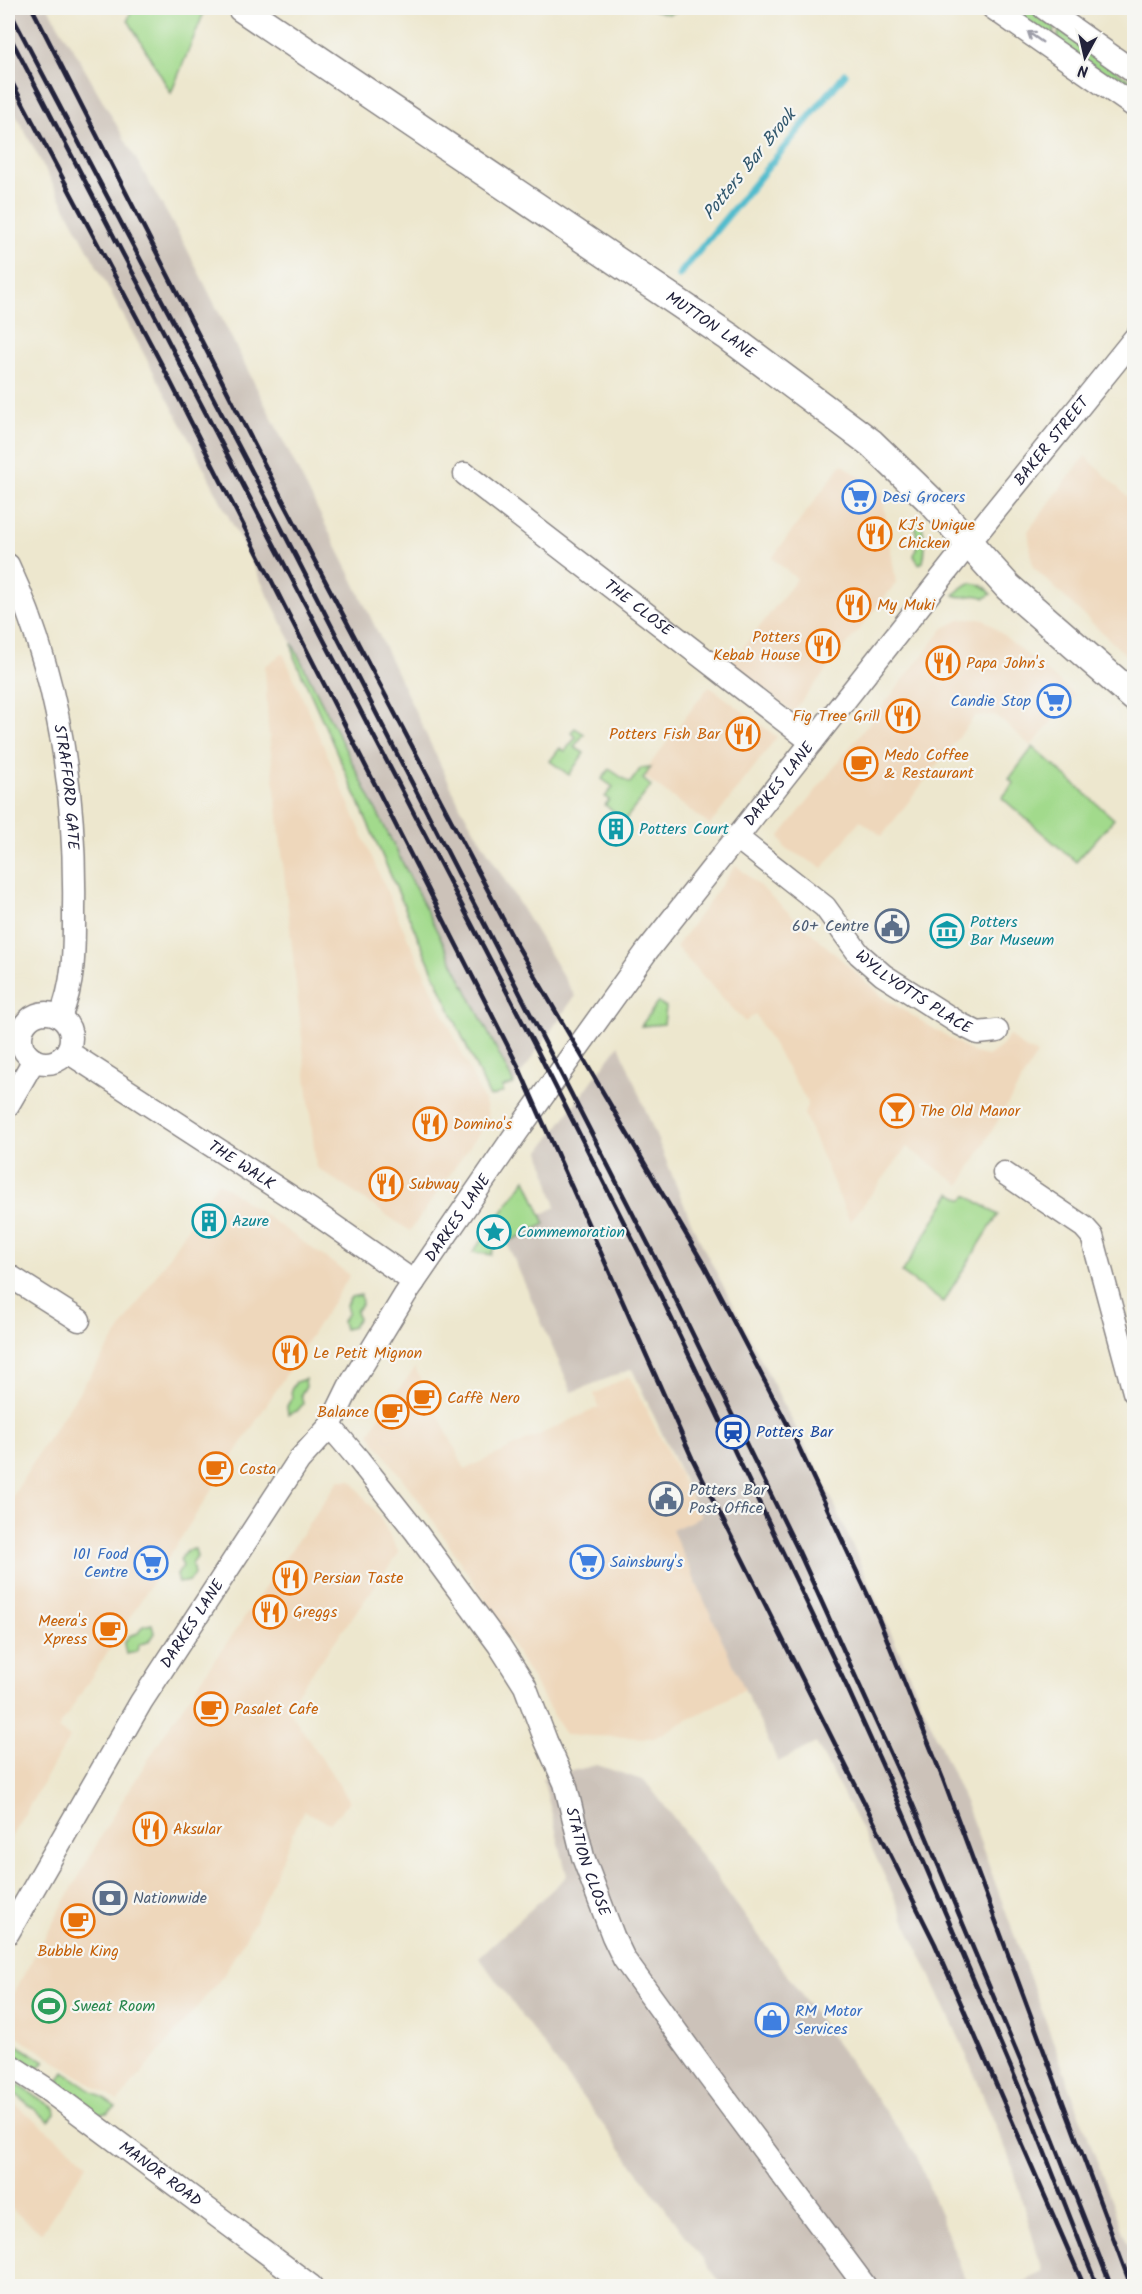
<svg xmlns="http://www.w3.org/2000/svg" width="1142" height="2294" font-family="Kalam,sans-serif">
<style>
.built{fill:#eed7bb}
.industrial{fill:#ccc2b9}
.green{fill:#a2da8c;stroke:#627e64;stroke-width:1.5}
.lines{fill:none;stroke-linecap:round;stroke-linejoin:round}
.stream{stroke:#51bccd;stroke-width:7}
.minor-casing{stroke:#888484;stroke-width:25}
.major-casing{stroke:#888484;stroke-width:31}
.minor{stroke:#fff;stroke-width:22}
.major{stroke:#fff;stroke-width:28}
.rail{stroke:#22223b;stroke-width:4.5}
.oneway{stroke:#9c9ca7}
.labels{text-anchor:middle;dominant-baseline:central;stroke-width:4.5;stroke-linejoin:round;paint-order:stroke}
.street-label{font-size:16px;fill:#22223b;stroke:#f6f6f2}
.shop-label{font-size:16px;fill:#366cbe;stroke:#f6f6f2;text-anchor:start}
.food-label{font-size:16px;fill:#c56008;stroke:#f6f6f2;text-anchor:start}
.culture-label{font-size:16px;fill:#0d838f;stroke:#f6f6f2;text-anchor:start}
.service-label{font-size:16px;fill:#4e5e75;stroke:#f6f6f2;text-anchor:start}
.transit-label{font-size:16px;fill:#164399;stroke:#f6f6f2;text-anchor:start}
.leisure-label{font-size:16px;fill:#27864d;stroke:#f6f6f2;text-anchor:start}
.water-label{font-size:18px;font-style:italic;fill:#32586e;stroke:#f6f6f2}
</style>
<rect width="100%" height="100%" fill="#f6f6f2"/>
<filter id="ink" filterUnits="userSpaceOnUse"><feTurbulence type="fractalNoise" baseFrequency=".0167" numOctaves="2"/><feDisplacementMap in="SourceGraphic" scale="12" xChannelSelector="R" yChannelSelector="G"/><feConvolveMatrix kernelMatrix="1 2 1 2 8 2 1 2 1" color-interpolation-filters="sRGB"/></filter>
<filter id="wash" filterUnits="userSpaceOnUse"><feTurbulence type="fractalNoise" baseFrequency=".008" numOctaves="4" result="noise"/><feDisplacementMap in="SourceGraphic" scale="24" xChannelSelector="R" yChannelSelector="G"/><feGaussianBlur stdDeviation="1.35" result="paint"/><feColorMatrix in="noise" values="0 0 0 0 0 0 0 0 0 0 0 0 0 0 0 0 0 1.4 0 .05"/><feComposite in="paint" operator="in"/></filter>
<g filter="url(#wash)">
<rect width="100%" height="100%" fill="#ede7ce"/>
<path class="built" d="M1085 456 1134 503V663L1033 567 1028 531Z
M842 464 882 493 896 583 793 712 731 663 797 579 772 558Z
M961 619H984L1075 695 1031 746 995 715 975 716 882 836 860 820 823 868 785 848 780 836 944 628Z
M283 653 399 919 486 1105 489 1119 410 1231 316 1167 268 726 265 666Z
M709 686 777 737 710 825 642 775Z
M736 865 885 999 974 1053 988 1056 1000 1048 1009 1035 1021 1046 1037 1054 960 1185 907 1147 850 1222 804 1114 808 1103 755 1014 745 1022 676 947Z
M218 1182 350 1275 58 1729 70 1737 8 1842V1504L42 1448Z
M415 1368 465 1469 599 1407 594 1394 629 1376 701 1517 673 1531 745 1689 654 1738 565 1735 491 1609 428 1513 369 1434 383 1410Z
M339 1480H351L380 1518 399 1553 287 1707 350 1801 330 1823 303 1811 255 1921 223 1976 118 2101 8 2031V2003L112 1817 168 1728Z
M8 2099 88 2163 41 2233 8 2206Z"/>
<path class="industrial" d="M8 8H48L76 54 185 245 351 576 460 806 575 996 514 1084 191 442 8 100Z
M619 1045 694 1229 831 1497 968 1809 1134 2262V2286H1016L1043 2272 1009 2157 960 2040 872 1849 816 1743 778 1762 672 1530 701 1517 632 1369 572 1392 503 1234 556 1207 540 1151Z
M597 1765 645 1781 674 1818 916 2154 968 2286H723L502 1989 479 1957 567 1876 543 1778Z"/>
<path class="green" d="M132 8H200L205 10 171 93 128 20Z
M648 8H688L668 14Z
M1009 8H1027L1055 27 1052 38Z
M1059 30 1134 83V96L1057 41Z
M919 518C925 533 927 546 923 562L919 564 914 556 917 545 915 522Z
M970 583C980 584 985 585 991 594L985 598C970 591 967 601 954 595L962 587Z
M292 643 514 1084 503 1087V1092L490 1097C422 952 361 803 294 657Z
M575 728 584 734 574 747 584 753 569 775 550 761 560 748 565 751 576 737 571 732Z
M1033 747 1114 819 1076 862 1002 798 1014 783 1009 779Z
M651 767 643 779 651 786 625 820 605 805 609 800 605 797 613 787 602 779 609 769 630 783 641 768Z
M658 1002 666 1007 664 1024 641 1026Z
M526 1179 545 1224 510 1241 506 1230 499 1234 491 1255 473 1252Z
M951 1193 963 1200 967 1195 998 1215 943 1302 902 1273Z
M361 1295 362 1304 356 1311 358 1319 353 1327 344 1329 342 1321 348 1313 346 1305 351 1297Z
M305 1379 306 1387 301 1394 303 1404 297 1411 288 1414 287 1406 292 1398 291 1390 296 1382Z
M195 1549 197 1557 192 1564 194 1574 190 1581 179 1583 177 1575 183 1566 180 1560 186 1551Z
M152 1624 154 1633 148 1642 140 1644 136 1652 126 1654 124 1644 129 1636 138 1633 143 1626Z
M8 2039 45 2062 36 2069 8 2050Z
M64 2072 116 2107 107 2113 97 2114 59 2087 58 2082Z
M8 2078 54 2108 55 2114 49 2121 8 2088Z"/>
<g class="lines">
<path class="stream" d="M679 275 845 74"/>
</g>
</g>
<g filter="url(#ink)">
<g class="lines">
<g class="minor-casing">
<g id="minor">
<path d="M993 8 1134 106"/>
<path d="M1044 8 1134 72"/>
<path id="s1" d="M465 474 812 742"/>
<path id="s2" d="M8 565C58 672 76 793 74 910 74 947 75 982 60 1017"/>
<path id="s3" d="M736 837 825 907 859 954 883 975 960 1024 978 1033 997 1031"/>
<circle cx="46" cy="1038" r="25"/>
<path id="s4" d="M68 1052 311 1210 414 1282"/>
<path d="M8 1105 34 1060"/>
<path d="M1004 1173 1084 1227 1092 1236 1134 1392"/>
<path d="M8 1275 79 1320"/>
<path id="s5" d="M330 1426 359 1460 416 1532 499 1645 525 1686 546 1741 565 1783 583 1857 613 1936 624 1959 707 2074 865 2286"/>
<path id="s6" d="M8 1933 141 1702 299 1460 330 1426 349 1387 405 1295 517 1132 647 951 969 543 1134 339"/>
<path id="s7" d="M8 2064 45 2088 311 2286"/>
</g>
</g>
<g class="major-casing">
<g id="major">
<path id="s8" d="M242 8 729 337 871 443 930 500 1008 587 1134 697"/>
</g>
</g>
<use href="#minor" class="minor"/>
<use href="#major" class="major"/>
<path class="rail" d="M8 8 267 500 659 1265 799 1552 902 1779 1045 2119 1111 2286
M32 8 278 491 514 940 704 1265 795 1439 878 1617 943 1779 1131 2286
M8 33 536 1048 657 1288 847 1687 889 1780 1019 2087 1097 2286
M8 75 162 365 518 1066 692 1458 935 1944 1084 2286"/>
</g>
<defs><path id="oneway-shaft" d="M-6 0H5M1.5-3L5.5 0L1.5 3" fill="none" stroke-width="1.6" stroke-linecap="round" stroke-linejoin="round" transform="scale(1.5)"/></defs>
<use class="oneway" href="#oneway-shaft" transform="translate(1035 37) rotate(-145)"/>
</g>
<defs>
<g id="supermarket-ring" transform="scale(1.725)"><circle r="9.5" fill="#f6f6f2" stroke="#3f7fe0" stroke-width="1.5"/><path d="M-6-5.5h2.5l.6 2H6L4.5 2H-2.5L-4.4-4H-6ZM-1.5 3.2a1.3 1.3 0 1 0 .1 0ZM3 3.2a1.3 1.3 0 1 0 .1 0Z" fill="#3f7fe0"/></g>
<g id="restaurant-ring" transform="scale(1.725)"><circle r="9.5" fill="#f6f6f2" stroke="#e8710a" stroke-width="1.5"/><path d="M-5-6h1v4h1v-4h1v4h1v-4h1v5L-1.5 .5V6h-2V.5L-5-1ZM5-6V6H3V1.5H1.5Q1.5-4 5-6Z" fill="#e8710a"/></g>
<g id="cafe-ring" transform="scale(1.725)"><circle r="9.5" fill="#f6f6f2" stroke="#e8710a" stroke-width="1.5"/><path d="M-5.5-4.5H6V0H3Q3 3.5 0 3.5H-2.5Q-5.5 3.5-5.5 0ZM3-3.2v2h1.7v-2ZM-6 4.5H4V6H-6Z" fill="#e8710a"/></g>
<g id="building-ring" transform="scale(1.725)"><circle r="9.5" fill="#f6f6f2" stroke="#0f9aa8" stroke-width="1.5"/><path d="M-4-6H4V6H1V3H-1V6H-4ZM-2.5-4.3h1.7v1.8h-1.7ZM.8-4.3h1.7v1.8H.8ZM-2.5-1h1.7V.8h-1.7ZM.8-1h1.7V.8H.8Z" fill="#0f9aa8"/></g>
<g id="civic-ring" transform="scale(1.725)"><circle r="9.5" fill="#f6f6f2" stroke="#5c6f8a" stroke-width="1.5"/><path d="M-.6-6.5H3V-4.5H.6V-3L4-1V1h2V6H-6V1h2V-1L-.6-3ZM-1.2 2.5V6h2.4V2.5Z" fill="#5c6f8a"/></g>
<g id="museum-ring" transform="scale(1.725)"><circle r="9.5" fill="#f6f6f2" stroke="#0f9aa8" stroke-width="1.5"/><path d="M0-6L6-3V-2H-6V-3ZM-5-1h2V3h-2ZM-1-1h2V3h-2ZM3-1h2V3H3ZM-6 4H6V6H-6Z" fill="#0f9aa8"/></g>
<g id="bar-ring" transform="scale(1.725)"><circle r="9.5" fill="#f6f6f2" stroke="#e8710a" stroke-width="1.5"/><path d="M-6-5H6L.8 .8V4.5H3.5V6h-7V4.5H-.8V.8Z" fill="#e8710a"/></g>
<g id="sight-ring" transform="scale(1.725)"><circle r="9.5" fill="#f6f6f2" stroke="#0f9aa8" stroke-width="1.5"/><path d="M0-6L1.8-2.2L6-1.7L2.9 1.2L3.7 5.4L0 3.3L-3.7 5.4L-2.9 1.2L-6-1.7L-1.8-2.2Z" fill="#0f9aa8"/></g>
<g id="station-ring" transform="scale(1.725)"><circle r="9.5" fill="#f6f6f2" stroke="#1a4fb4" stroke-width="1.5"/><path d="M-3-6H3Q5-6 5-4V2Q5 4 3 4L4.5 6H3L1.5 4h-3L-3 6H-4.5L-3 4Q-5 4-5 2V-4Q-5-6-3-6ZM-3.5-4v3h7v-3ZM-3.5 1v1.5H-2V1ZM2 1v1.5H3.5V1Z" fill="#1a4fb4"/></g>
<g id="bank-ring" transform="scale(1.725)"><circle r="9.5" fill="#f6f6f2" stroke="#5c6f8a" stroke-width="1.5"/><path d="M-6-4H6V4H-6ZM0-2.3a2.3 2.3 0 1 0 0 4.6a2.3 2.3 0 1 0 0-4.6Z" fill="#5c6f8a"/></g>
<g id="stadium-ring" transform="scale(1.725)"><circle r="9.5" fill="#f6f6f2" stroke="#2e9e5b" stroke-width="1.5"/><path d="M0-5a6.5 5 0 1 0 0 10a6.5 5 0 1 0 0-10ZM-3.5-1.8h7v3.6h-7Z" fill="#2e9e5b"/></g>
<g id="shop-ring" transform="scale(1.725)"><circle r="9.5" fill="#f6f6f2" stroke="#3f7fe0" stroke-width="1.5"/><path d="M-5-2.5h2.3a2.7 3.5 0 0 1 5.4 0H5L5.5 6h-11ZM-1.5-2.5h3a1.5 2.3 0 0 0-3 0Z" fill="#3f7fe0"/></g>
</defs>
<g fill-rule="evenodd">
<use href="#supermarket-ring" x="859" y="497"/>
<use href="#restaurant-ring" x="875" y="534"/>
<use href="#restaurant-ring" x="854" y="605"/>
<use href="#restaurant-ring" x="823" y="646"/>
<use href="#restaurant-ring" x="943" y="663"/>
<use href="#supermarket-ring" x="1054" y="701"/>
<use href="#restaurant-ring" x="903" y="716"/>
<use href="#restaurant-ring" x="743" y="734"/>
<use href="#cafe-ring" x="861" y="764"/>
<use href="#building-ring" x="616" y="829"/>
<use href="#civic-ring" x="892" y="926"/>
<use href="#museum-ring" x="947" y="931"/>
<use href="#bar-ring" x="897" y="1111"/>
<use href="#restaurant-ring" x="430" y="1124"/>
<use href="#restaurant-ring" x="386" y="1184"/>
<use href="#building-ring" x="209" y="1221"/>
<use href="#sight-ring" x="494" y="1232"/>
<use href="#restaurant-ring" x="290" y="1353"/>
<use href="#cafe-ring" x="424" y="1398"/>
<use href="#cafe-ring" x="392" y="1412"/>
<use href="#station-ring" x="733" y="1432"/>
<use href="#cafe-ring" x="216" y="1469"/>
<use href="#civic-ring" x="666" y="1499"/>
<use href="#supermarket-ring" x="587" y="1562"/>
<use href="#supermarket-ring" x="151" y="1563"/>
<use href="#restaurant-ring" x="290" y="1578"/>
<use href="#restaurant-ring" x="270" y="1612"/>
<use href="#cafe-ring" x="110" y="1630"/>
<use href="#cafe-ring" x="211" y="1709"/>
<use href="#restaurant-ring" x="150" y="1829"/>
<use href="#bank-ring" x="110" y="1898"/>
<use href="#cafe-ring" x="78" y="1921"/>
<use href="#stadium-ring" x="49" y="2006"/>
<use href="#shop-ring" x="772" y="2020"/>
</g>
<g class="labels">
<g class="street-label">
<text stroke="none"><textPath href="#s8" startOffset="566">MUTTON LANE</textPath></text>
<text stroke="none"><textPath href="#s6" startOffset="1824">BAKER STREET</textPath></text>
<text stroke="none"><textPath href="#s1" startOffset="219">THE CLOSE</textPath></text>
<text stroke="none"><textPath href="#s6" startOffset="1386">DARKES LANE</textPath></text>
<text stroke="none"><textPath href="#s2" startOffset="231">STRAFFORD GATE</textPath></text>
<text stroke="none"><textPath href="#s3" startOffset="238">WYLLYOTTS PLACE</textPath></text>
<text stroke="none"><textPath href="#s4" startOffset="207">THE WALK</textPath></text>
<text stroke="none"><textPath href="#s6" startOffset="846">DARKES LANE</textPath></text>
<text stroke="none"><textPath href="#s6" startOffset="360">DARKES LANE</textPath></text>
<text stroke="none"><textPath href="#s5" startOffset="512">STATION CLOSE</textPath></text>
<text stroke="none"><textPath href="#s7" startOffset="188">MANOR ROAD</textPath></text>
</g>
<g class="shop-label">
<text x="882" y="497">Desi Grocers</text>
<text x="1031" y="701" text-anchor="end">Candie Stop</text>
<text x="128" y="1554" text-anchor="end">101 Food<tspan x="128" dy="18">Centre</tspan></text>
<text x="610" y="1562">Sainsbury's</text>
<text x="795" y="2011">RM Motor<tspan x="795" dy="18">Services</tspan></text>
</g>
<g class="food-label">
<text x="898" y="525">KJ's Unique<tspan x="898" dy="18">Chicken</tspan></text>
<text x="877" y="605">My Muki</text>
<text x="800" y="637" text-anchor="end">Potters<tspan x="800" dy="18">Kebab House</tspan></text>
<text x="966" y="663">Papa John's</text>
<text x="880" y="716" text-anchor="end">Fig Tree Grill</text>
<text x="720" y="734" text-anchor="end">Potters Fish Bar</text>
<text x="884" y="755">Medo Coffee<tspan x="884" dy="18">&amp; Restaurant</tspan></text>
<text x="920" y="1111">The Old Manor</text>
<text x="453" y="1124">Domino's</text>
<text x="409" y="1184">Subway</text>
<text x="313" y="1353">Le Petit Mignon</text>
<text x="447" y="1398">Caffè Nero</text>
<text x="369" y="1412" text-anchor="end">Balance</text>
<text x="239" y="1469">Costa</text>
<text x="313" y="1578">Persian Taste</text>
<text x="293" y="1612">Greggs</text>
<text x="87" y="1621" text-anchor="end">Meera's<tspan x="87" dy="18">Xpress</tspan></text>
<text x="234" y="1709">Pasalet Cafe</text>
<text x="173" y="1829">Aksular</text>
<text x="78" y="1951" text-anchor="middle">Bubble King</text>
</g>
<g class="culture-label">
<text x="639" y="829">Potters Court</text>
<text x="970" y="922">Potters<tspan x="970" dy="18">Bar Museum</tspan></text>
<text x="232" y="1221">Azure</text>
<text x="517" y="1232">Commemoration</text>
</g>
<g class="service-label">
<text x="869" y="926" text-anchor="end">60+ Centre</text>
<text x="689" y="1490">Potters Bar<tspan x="689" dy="18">Post Office</tspan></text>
<text x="133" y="1898">Nationwide</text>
</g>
<g class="transit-label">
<text x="756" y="1432">Potters Bar</text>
</g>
<g class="leisure-label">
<text x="72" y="2006">Sweat Room</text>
</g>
<g class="water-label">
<text transform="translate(750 165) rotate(-51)">Potters Bar Brook</text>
</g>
</g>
<rect width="1142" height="2294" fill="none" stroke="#f6f6f2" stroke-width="30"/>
<g transform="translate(1085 57) rotate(188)" stroke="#f6f6f2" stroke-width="4.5" paint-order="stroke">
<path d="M0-4.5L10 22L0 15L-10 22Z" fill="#22223b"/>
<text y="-9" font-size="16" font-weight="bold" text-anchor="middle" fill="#22223b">N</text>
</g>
</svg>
